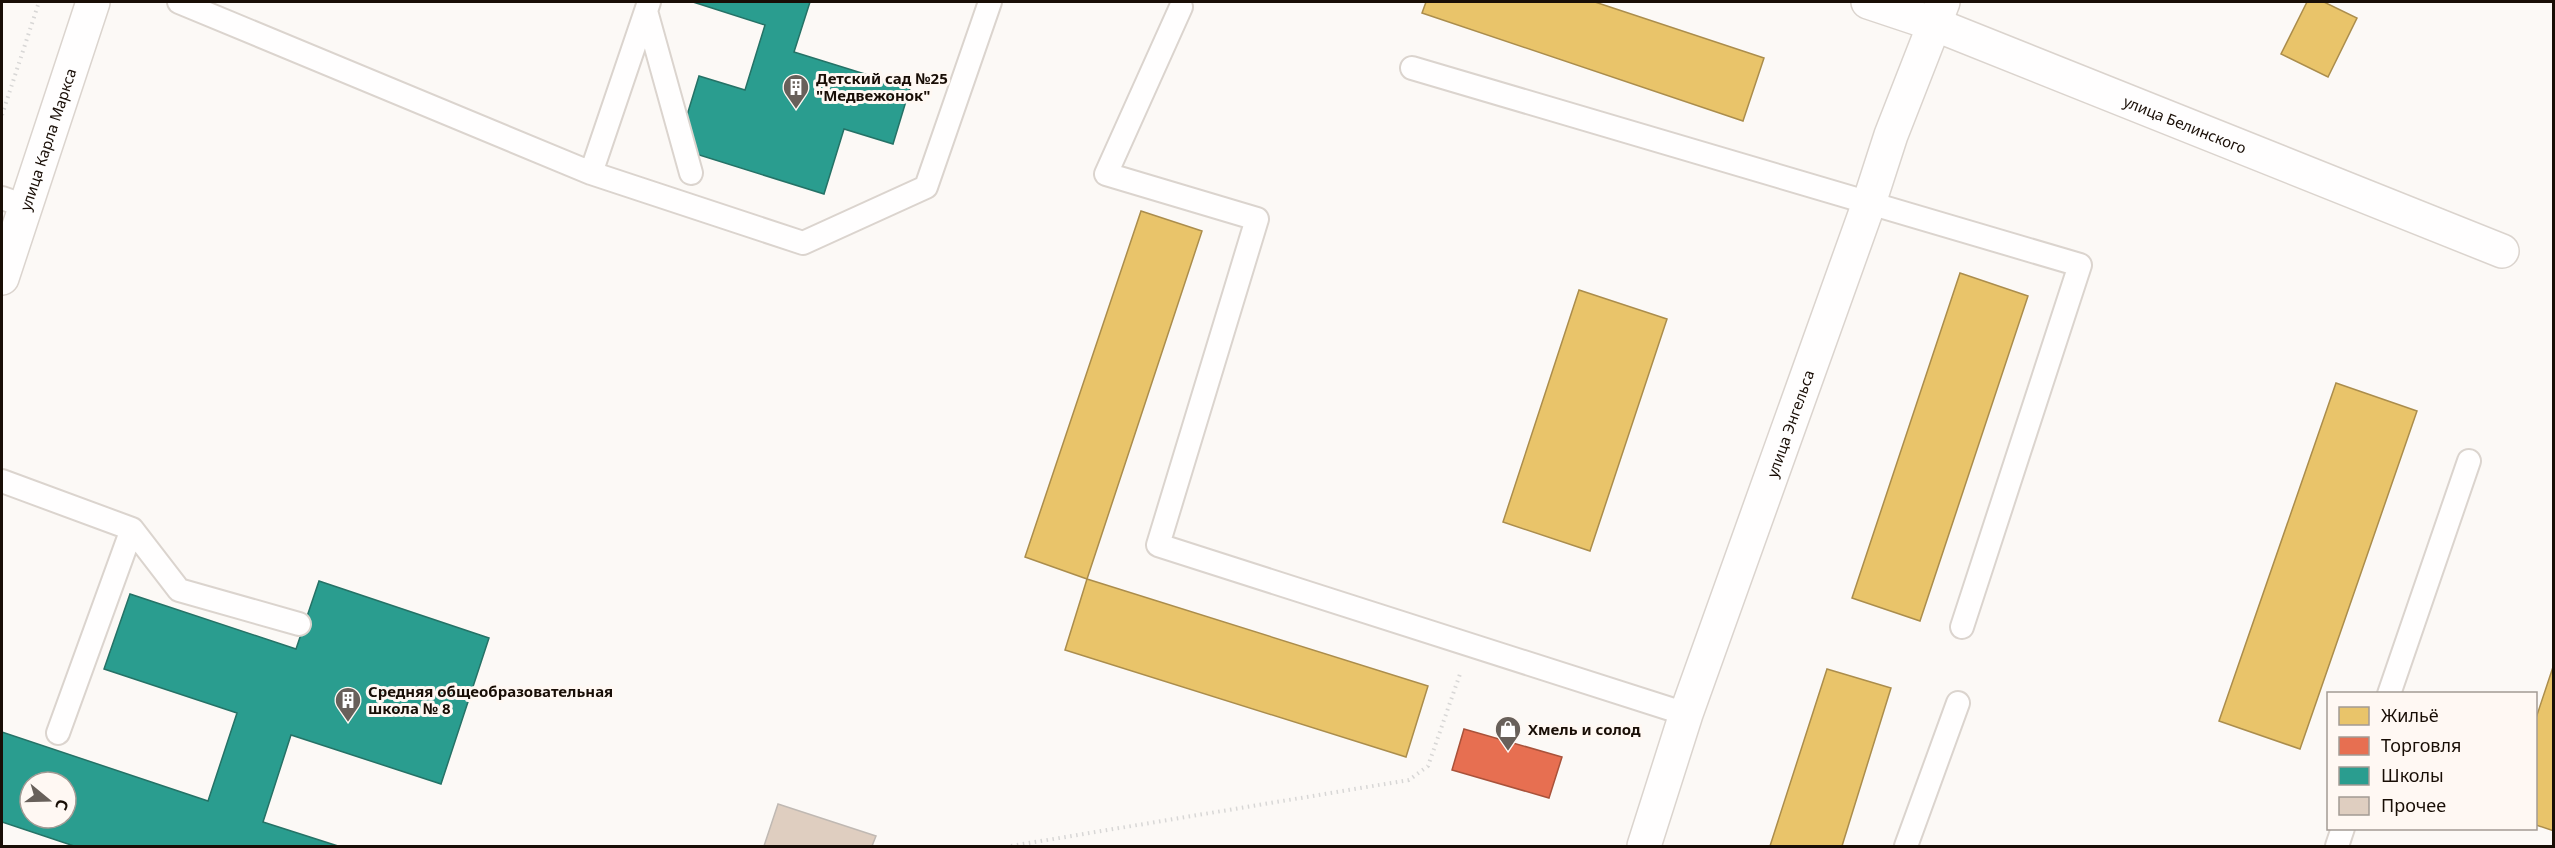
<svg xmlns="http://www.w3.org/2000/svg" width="2555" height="848" font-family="'Noto Sans',sans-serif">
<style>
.homes{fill:#e9c46a;stroke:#ab8d4c;stroke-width:1.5}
.shops{fill:#e76f51;stroke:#a9523a;stroke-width:1.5}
.schools{fill:#2a9d8f;stroke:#257266;stroke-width:1.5;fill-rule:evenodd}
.building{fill:#dfcec0;stroke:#c0b9b3;stroke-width:1.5}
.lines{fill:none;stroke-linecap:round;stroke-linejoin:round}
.lane-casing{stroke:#dbd4ce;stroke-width:26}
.street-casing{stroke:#dbd4ce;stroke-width:36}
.path{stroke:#d8d7d6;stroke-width:4;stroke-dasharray:1.5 4.5;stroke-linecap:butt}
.lane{stroke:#fffefe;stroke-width:22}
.street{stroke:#fffefe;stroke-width:33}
.labels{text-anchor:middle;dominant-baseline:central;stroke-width:6;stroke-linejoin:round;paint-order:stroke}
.poi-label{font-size:15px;font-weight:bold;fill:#190e06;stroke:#fff8f3;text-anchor:start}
.street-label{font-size:15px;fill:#190e06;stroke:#fff8f3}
</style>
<rect width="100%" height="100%" fill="#fcf9f6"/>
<path class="homes" d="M1426 2H1595L1764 58 1743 121 1422 13Z
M2307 2H2324L2357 18 2328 77 2281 54Z
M1141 211 1202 231 1087 579 1025 557Z
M1960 273 2028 296 1920 621 1852 598Z
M1579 290 1667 319 1590 551 1503 522Z
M2336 383 2417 411 2300 749 2219 721Z
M1087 579 1428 686 1406 757 1065 650Z
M2554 664V831L2536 825V718Z
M1827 669 1891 688 1842 846H1770Z"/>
<path class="shops" d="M1464 729 1562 757 1549 798 1452 770Z"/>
<path class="schools" d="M693 2H810L794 52 910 88 893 144 844 129 824 194 677 148 699 76 745 90 765 25Z
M319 581 489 638 441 784 291 735 263 822 338 846H74L2 822V732L208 801 237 713 104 669 130 594 296 649ZM30 782H66V818H30Z"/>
<path class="building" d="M778 804 876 836 872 846H764Z"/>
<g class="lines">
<g class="lane-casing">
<path id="lane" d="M179 2 591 173 803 243 926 187 990 2
M1181 7 1106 174 1257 219 1158 545 1686 714
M646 11 691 173
M1412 68 2080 265 1962 627
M591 173 649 2
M2 198 25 206
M2 481 132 529 179 590 299 624
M2389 694 2469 461
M58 733 132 529
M1906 846 1958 703
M2337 846 2343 828"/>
</g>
<g class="street-casing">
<g id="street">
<path id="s1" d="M1868 2 1934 24 2502 251"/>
<path id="s2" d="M2 278 93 2"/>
<path id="s3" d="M1644 846 1686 714 1869 203 1891 135 1943 2"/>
</g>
</g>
<path class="path" d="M2 115 39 2
M1011 846 1409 780 1428 766 1460 674"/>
<use href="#lane" class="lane"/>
<use href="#street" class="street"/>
</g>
<defs>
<g id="building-pin" transform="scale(1.35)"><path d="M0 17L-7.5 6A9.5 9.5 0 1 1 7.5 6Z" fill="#68605a" stroke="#fff8f3"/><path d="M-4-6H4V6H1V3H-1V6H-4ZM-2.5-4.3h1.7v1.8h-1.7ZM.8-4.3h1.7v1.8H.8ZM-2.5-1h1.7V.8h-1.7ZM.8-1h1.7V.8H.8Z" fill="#fff"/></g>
<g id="shop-pin" transform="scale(1.35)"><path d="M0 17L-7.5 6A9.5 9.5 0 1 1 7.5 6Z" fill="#68605a" stroke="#fff8f3"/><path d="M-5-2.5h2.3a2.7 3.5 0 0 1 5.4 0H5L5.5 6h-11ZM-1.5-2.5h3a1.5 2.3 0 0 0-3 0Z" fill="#fff"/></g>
</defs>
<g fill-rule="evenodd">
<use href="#building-pin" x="796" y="87"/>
<use href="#building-pin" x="348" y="700"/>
<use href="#shop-pin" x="1508" y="729"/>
</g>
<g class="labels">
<g class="poi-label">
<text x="816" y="78">Детский сад №25<tspan x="816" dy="17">"Медвежонок"</tspan></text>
<text x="368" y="691">Средняя общеобразовательная<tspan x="368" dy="17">школа № 8</tspan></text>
<text x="1528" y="729">Хмель и солод</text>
</g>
<g class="street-label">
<text stroke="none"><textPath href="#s1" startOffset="340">улица Белинского</textPath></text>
<text stroke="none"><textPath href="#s2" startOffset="146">улица Карла Маркса</textPath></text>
<text stroke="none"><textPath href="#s3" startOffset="447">улица Энгельса</textPath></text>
</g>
</g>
<rect width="2555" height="848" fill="none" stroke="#190e06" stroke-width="6"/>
<rect x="2327" y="692" width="210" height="138" fill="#fff8f3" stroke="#a39a94" stroke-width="1.5"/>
<rect x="2339" y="707" width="30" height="18" fill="#e9c46a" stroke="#a39a94" stroke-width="1.5"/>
<text x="2381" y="722" font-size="18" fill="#190e06">Жильё</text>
<rect x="2339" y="737" width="30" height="18" fill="#e76f51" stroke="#a39a94" stroke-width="1.5"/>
<text x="2381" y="752" font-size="18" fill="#190e06">Торговля</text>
<rect x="2339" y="767" width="30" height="18" fill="#2a9d8f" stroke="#a39a94" stroke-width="1.5"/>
<text x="2381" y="782" font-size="18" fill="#190e06">Школы</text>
<rect x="2339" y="797" width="30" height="18" fill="#dfcec0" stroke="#a39a94" stroke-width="1.5"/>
<text x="2381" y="812" font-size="18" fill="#190e06">Прочее</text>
<g transform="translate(48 800) rotate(109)"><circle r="28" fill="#fff8f3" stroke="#a39a94" stroke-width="1.5"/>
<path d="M0-4.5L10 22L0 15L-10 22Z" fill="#68605a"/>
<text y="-9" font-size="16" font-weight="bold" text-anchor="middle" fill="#190e06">С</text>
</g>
</svg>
